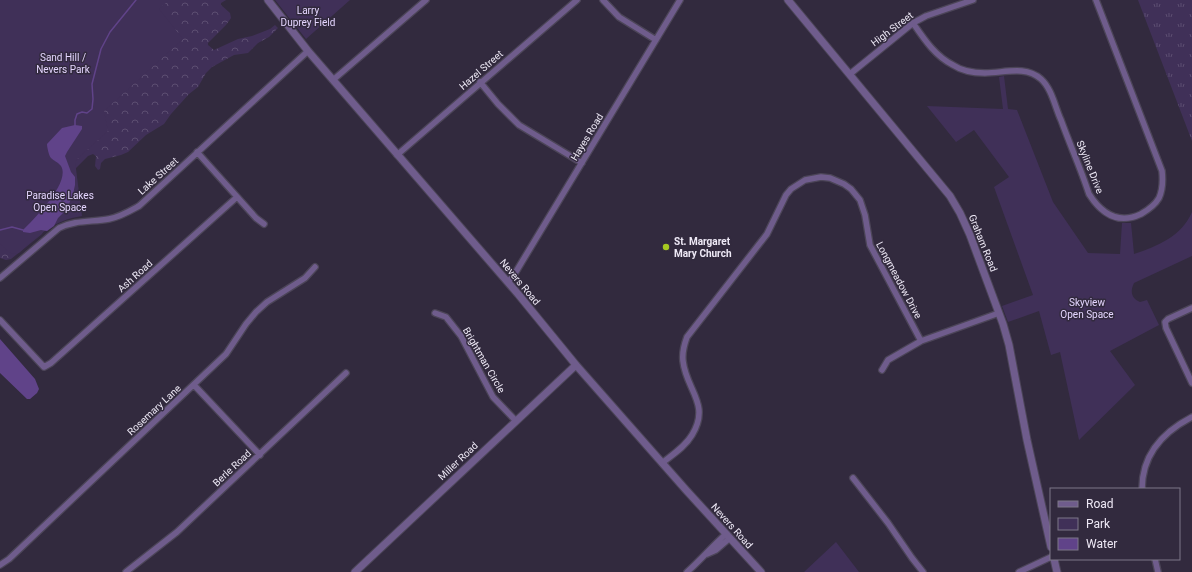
<svg xmlns="http://www.w3.org/2000/svg" width="1192" height="572" font-family="Roboto,sans-serif">
<style>
.grass{fill:url(#grass-tufts)}
.forest{fill:url(#forest-crowns)}
.park{fill:#403058}
.water{fill:#604389}
.lines{fill:none;stroke-linecap:round;stroke-linejoin:round}
.stream{stroke:#604389;stroke-width:1.5}
.minor-casing{stroke:#4c4558;stroke-width:8}
.tertiary-casing{stroke:#4c4558;stroke-width:9}
.minor{stroke:#6f5c8c;stroke-width:5.5}
.tertiary{stroke:#6f5c8c;stroke-width:7}
.poi-dot{fill:#a6c821;stroke:#322a3e;stroke-width:1.5}
.labels{text-anchor:middle;dominant-baseline:central;stroke-width:3;stroke-linejoin:round;paint-order:stroke}
.park-label{font-size:10px;fill:#e4d5fe;stroke:#322a3e}
.street-label{font-size:10px;fill:#eee9f6;stroke:#322a3e}
.poi-label{font-size:10px;font-weight:bold;fill:#eee9f6;stroke:#322a3e;text-anchor:start}
</style>
<defs>
<pattern id="grass-tufts" width="24" height="20" patternUnits="userSpaceOnUse"><rect width="24" height="20" fill="#403058"/><path d="M3 7l-1-3M5 7V3M7 7l1-3M15 17l-1-3M17 17v-4M19 17l1-3" fill="none" stroke="#5c4e71"/></pattern>
<pattern id="forest-crowns" width="20" height="18" patternUnits="userSpaceOnUse"><rect width="20" height="18" fill="#403058"/><path d="M2 6a3 3 0 1 1 6 0M12 15a3 3 0 1 1 6 0" fill="none" stroke="#5c4e71"/></pattern>
</defs>
<rect width="100%" height="100%" fill="#322a3e"/>
<path class="grass" d="M1138 0H1192V141Z"/>
<path class="forest" d="M0 0H226L221 3V5L230 13 231 18 226 25 208 43V45L214 50 238 39 252 36 270 29 275 25 278 28 269 37 258 43 248 53 234 55 212 67 206 73 198 87 189 94 171 114 164 124 146 135 128 152 121 155 105 159 101 163 100 169 98 170 95 166 96 156 93 154 88 156 73 171 42 234 11 259 6 260 0 258Z"/>
<path class="park" d="M0 0H169L159 9 183 39 104 111 108 131 75 161 82 216C54 220 39 235 19 253 10 256 6 249 0 243Z
M275 0H350L306 39Z
M1004 76 1008 109 1017 110 1053 202 1088 253 1120 254 1122 223H1131L1134 254C1158 246 1182 236 1192 212V256L1134 283C1130 291 1131 298 1140 302L1147 300 1159 325 1110 351 1135 385 1079 440 1060 352 1051 355 1039 311 1008 322 1002 306 1033 295 994 187 1009 177 974 130 956 142 927 106 1003 109 999 77Z
M836 542 859 572H804Z"/>
<path class="water" d="M75 125 82 126V129L67 152 65 156 71 172 75 177V185L73 194 67 209 58 218 54 226 47 231 41 230 30 233 23 232V230C34 219 71 182 61 166 58 162 54 161 51 158 49 156 47 147 47 144L62 128Z
M0 339 35 379 39 389 37 393 30 399H27L0 373Z"/>
<g class="lines">
<path class="stream" d="M75 127V120L77 114 82 112 87 113 92 109 93 99 92 84 101 49 110 32 136 0
M0 230 12 227 23 230"/>
<g class="minor-casing">
<path id="minor" d="M603 0 619 17 656 40
M913 23C924 39 935 56 953 65 962 71 974 73 985 73 1004 73 1025 65 1041 79 1052 89 1055 107 1061 120 1070 145 1081 169 1089 194 1101 213 1118 225 1141 214 1148 210 1155 205 1159 198 1163 189 1163 180 1162 171L1096 0
M850 74 913 23 926 16 973 0
M333 80 426 0
M480 82 498 104 519 125 582 163
M197 152 256 218 264 224
M397 155 577 0
M0 278 59 228C75 220 92 222 109 219 120 217 130 211 139 206L308 51
M508 282 514 275 680 0
M1192 308 1168 319 1165 322 1166 328 1192 383
M435 313 446 317 461 336 493 397 516 421
M0 320 44 367 51 363 237 197
M882 370 888 360 921 341 999 313
M194 385 260 455
M662 463C672 455 685 447 692 435 711 404 686 390 683 361 682 353 684 345 687 337L767 234 786 195 791 189 805 180 821 177 830 178 844 184 851 189 860 200 865 215 870 245 921 341
M853 478 888 523 912 558 923 572
M1142 489C1142 454 1163 432 1192 417
M707 554 716 550 730 538
M1155 559 1158 572
M0 565 9 559 226 354 246 324 256 312 267 302 305 278 315 267
M126 572 177 532 346 373
M687 572C701 560 712 546 726 534
M1019 572 1051 557"/>
</g>
<g class="tertiary-casing">
<path id="tertiary" d="M268 0 308 51 518 294 576 365 686 490 761 572
M788 0 950 196 960 213 970 235 1003 324 1009 345 1027 440 1051 547
M1054 559 1057 572
M355 572 576 365"/>
</g>
<use href="#minor" class="minor"/>
<use href="#tertiary" class="tertiary"/>
</g>
<circle class="poi-dot" cx="666" cy="247" r="4"/>
<g class="labels">
<g class="park-label">
<text x="308" y="10">Larry<tspan x="308" dy="12">Duprey Field</tspan></text>
<text x="63" y="57">Sand Hill /<tspan x="63" dy="12">Nevers Park</tspan></text>
<text x="60" y="195">Paradise Lakes<tspan x="60" dy="12">Open Space</tspan></text>
<text x="1087" y="302">Skyview<tspan x="1087" dy="12">Open Space</tspan></text>
</g>
<g class="street-label">
<text transform="translate(892 29) rotate(-37)">High Street</text>
<text transform="translate(481 70) rotate(-41)">Hazel Street</text>
<text transform="translate(587 137) rotate(-59)">Hayes Road</text>
<text transform="translate(1090 167) rotate(68)">Skyline Drive</text>
<text transform="translate(158 176) rotate(-42)">Lake Street</text>
<text transform="translate(983 243) rotate(68)">Graham Road</text>
<text transform="translate(135 276) rotate(-42)">Ash Road</text>
<text transform="translate(899 280) rotate(62)">Longmeadow Drive</text>
<text transform="translate(520 282) rotate(50)">Nevers Road</text>
<text transform="translate(484 360) rotate(60)">Brightman Circle</text>
<text transform="translate(154 410) rotate(-43)">Rosemary Lane</text>
<text transform="translate(458 461) rotate(-43)">Miller Road</text>
<text transform="translate(232 468) rotate(-43)">Berle Road</text>
<text transform="translate(732 526) rotate(48)">Nevers Road</text>
</g>
<g class="poi-label">
<text x="674" y="241">St. Margaret<tspan x="674" dy="12">Mary Church</tspan></text>
</g>
</g>
<rect x="1050" y="488" width="130" height="72" fill="#322a3e" stroke="#7d7688"/>
<rect x="1058" y="501" width="20" height="6" fill="#6f5c8c" stroke="#7d7688"/>
<text x="1086" y="508" font-size="12" fill="#eee9f6">Road</text>
<rect x="1058" y="518" width="20" height="12" fill="#403058" stroke="#7d7688"/>
<text x="1086" y="528" font-size="12" fill="#eee9f6">Park</text>
<rect x="1058" y="538" width="20" height="12" fill="#604389" stroke="#7d7688"/>
<text x="1086" y="548" font-size="12" fill="#eee9f6">Water</text>
</svg>
